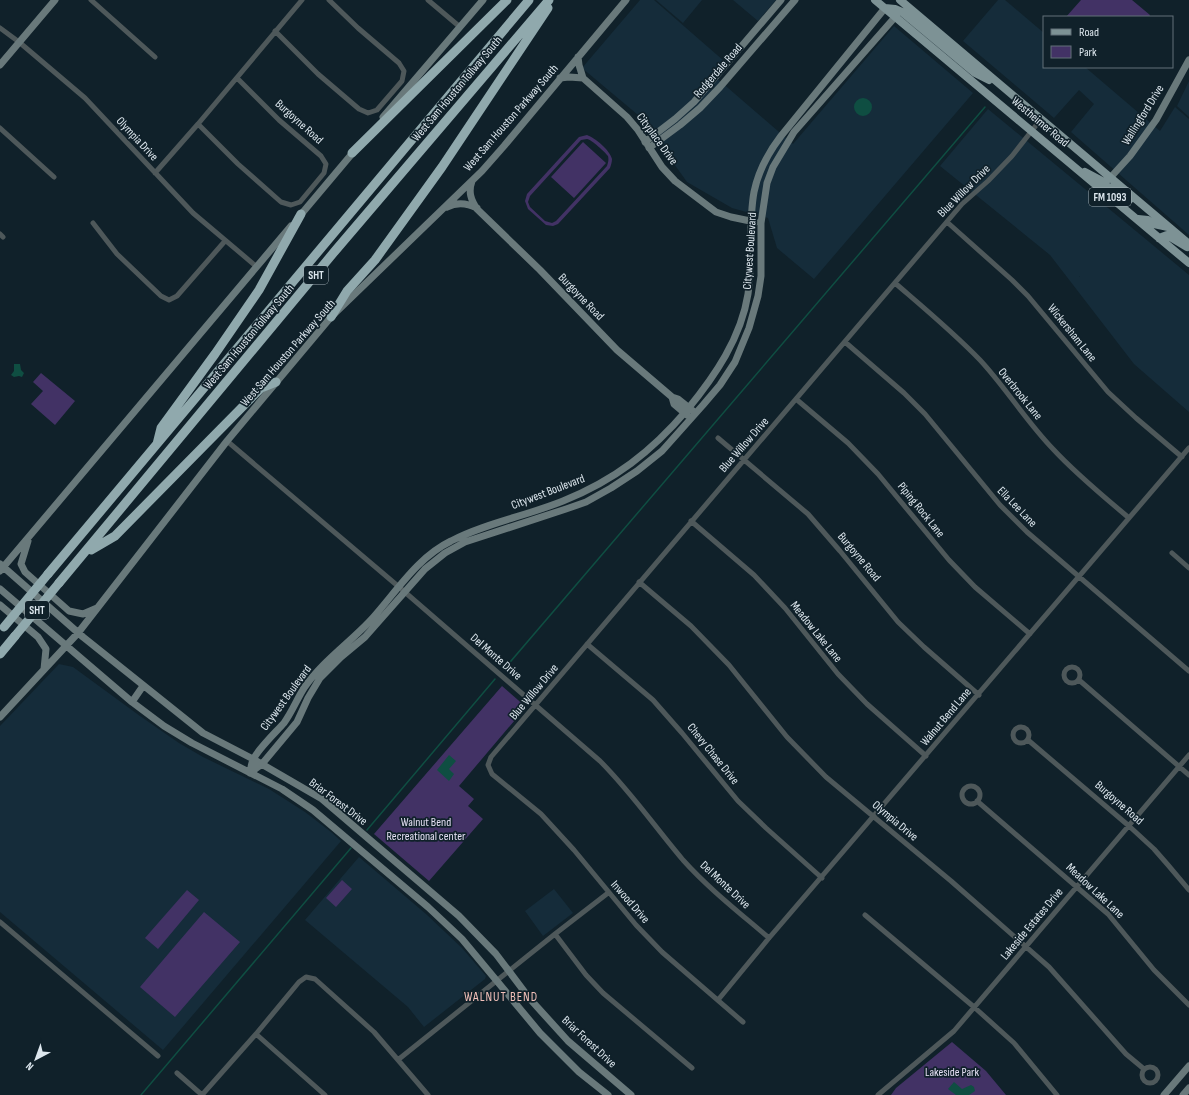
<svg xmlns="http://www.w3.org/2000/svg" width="1189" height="1095" font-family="'Sofia Sans Condensed',sans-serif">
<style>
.built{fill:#152c3a}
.green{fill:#423265;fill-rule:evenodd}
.water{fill:#0f4e42}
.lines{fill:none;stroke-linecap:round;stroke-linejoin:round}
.stream{stroke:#0f4e42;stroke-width:1.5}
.street{stroke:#4e585a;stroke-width:5}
.secondary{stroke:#69797b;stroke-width:7}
.primary{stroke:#7d9295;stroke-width:8}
.highway{stroke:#90a9ad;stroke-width:9}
.highway-bridge{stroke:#90a9ad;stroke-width:9}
.labels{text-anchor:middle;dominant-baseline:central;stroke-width:3.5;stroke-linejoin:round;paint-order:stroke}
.shield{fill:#10212a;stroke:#a0acb3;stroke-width:1}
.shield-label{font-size:11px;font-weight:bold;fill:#dde7ee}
.street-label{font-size:12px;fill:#dde7ee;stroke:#10212a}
.park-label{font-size:12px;fill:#e5e0f4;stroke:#10212a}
.neighbourhood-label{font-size:13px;letter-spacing:1px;fill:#f4c1ba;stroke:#10212a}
</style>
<rect width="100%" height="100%" fill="#10212a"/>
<path class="built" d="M640 0H654L724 61 713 75 793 144 894 26 973 93 814 279 777 248 768 218 732 208 687 182 672 161 650 125 582 68Z
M656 0H702L683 23Z
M733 0H776L758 21Z
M998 0H1005L1044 33V67H1085L1160 131 1175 107 1189 119V235L1071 132 1094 104 1079 90 1054 118 963 41Z
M1189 81V117L1177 106Z
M988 109 1125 222 1079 277 1125 222 1189 275V412L1134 364 1050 255 940 166Z
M59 664 73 667 140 716 179 743 203 757 269 789 305 812 331 832 341 841 163 1050 0 912V726Z
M359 857 426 914 462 948 486 976 485 979 424 1027 408 1007 305 920Z
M554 889 573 913 543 936 525 911Z"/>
<path class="green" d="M1081 0H1132L1150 15 1149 17H1066Z
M587 135C595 138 610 150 612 159 612 162 611 165 610 168L558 224 553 226 546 225 528 209 525 201 527 194 579 137ZM587 139C592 140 605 152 608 156 609 160 608 163 607 166L556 221 552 223 545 221 530 207 528 202 530 196 581 140Z
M583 142 606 163 574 198 551 177Z
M41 373 75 401 55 425 31 404 43 391 33 382Z
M502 686 526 707 459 786 474 799 468 806 483 819 429 881 374 834Z
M342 880 352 889 336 907 326 898Z
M187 890 199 900 158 949 145 938Z
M204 912 240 942 175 1017 140 987Z
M952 1042 986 1071 1006 1095H891L896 1088Z"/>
<path class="water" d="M854 107a9 9 0 1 1 18 0a9 9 0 1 1-18 0Z
M14 364H20L21 370 24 373 22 377 19 376 14 377 11 375 14 371Z
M449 755 456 761 449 769 454 774 449 781 437 770Z
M954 1082 962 1089 971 1085 974 1087 975 1091 969 1095H956L948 1089Z"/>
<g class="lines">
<path class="stream" d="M505 668 985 107
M367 830 495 679
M141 1095 351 848"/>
<path class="street" d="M91 0 155 57
M428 0 460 27
M0 28 19 42 85 98 193 213 257 267
M275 31 318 74 359 109 368 113 377 110 402 81 404 71 399 63 358 28 329 0
M198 124 238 164 281 202 291 205 300 202 324 173 326 164 321 156 279 120 237 78
M0 128 54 177
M155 173 198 124 302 0
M947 222 1012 280 1028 296 1108 392 1136 418 1182 457
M93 223 117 254 161 296 169 300 177 296 225 241
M0 234 3 237
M895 283C924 308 953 332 980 360 1006 388 1026 421 1053 449 1076 474 1103 496 1129 518
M845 342 904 393 925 414 1000 505 1027 532 1189 671
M796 399 848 443 878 474 949 560 975 587 1030 634
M718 438 808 514 840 551 898 622 924 647 979 695
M227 441 399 587 600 761C631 792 655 827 683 860 709 889 740 913 769 938
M691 521 754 575 785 608 838 674 867 704 926 756
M1172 553 1189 568
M639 582 691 626 729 665 787 737 826 777 951 881 1049 967 1126 1054 1144 1069
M587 644 653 700 682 733 738 801 766 828 822 878
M1064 675a8 8 0 1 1 16 0a8 8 0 1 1-16 0Z
M1079 680 1189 775
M1013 735a8 8 0 1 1 16 0a8 8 0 1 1-16 0Z
M1028 740 1129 826 1154 849 1168 865 1189 890
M962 795a9 9 0 1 1 18 0a9 9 0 1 1-18 0Z
M977 801 1108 914 1154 970 1189 1005
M865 915 974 1007 1014 1043 1057 1095
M0 922 158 1056
M555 934 586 975 603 993 692 1068
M718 1000 769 938 1189 448
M743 1022 662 952 636 925 574 850 541 814 492 774 488 765 491 757 962 204 988 181 1012 156 1041 119
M256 1034 325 1095
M399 1059 555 934 608 893
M1142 1075a8 8 0 1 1 16 0a8 8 0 1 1-16 0Z
M177 1073 202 1095
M202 1095 256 1034 299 982 306 977 315 979 374 1032 428 1095
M878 1095 954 1031 1189 755"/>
<path class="secondary" d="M578 57 579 65 583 78 627 117 638 130 662 167 675 181 716 212 731 217 755 222
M0 65 55 0
M560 78 569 77 583 78
M383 117 483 0
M645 142 675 119 694 102 781 0
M649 148 680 125 700 108 720 87 795 0
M1110 178 1130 156 1156 120 1189 60
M472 181C468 192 471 200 477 209L540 270 617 350 672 397 678 399 693 411
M447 207C457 202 467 203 477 208
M298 218 356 149
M672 397 674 404 687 415
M28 541 21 564 25 572 69 611 83 614 97 608
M0 564 83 637 203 733 253 759 322 799 459 916 496 954 530 999 568 1041 631 1095
M0 571 291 226
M0 589 132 702 164 726 192 743 282 789 313 810 428 907 462 939 540 1033 579 1072 608 1095
M0 605 38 637 46 649 44 669
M132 702 143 686
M0 717 78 633 227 441 331 317 482 171 504 146 626 0
M250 773 262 764 297 722 308 698 320 678 341 657 365 637 425 569 445 553 465 542 566 509 586 502 611 488 637 471 662 451 703 405 720 385 735 362 749 328 758 296 761 276V223L767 183 773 167 794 132 896 16
M250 773C251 769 251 764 253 760 257 750 276 732 284 723 292 712 297 699 304 688 322 662 348 644 369 622 395 594 416 558 451 541 486 523 526 516 563 501 615 480 651 452 687 410 715 376 741 338 748 294 753 260 748 225 754 192 758 172 768 153 781 136L885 8
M1164 1095 1189 1066
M1183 1095 1189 1088"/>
<path class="primary" d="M875 0 1189 263
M900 0 1189 244
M885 8 895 9 902 12 975 73 989 80
M1085 172 1104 182 1110 178
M1102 190 1109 187 1130 199
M1138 219 1148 220 1154 224 1168 227
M1159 238 1167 235 1187 247"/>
<path class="highway" d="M352 153 507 0
M331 317 347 291 375 260 442 167 548 8
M157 444 161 428 215 354 259 290 301 214
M91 550 115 536 261 388 276 382
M48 574 529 0
M59 583 335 251 549 0
M0 654 15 636"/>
<path class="highway-bridge" d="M4 627 48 574
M15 636 59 583"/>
</g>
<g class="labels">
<g class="shield">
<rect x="1089" y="188" width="42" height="18" rx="3"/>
<rect x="304" y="266" width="24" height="18" rx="3"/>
<rect x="25" y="601" width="24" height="18" rx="3"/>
</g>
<g class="shield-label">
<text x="1110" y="197">FM 1093</text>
<text x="316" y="275">SHT</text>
<text x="37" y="610">SHT</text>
</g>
<g class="street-label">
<text transform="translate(718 71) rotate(-49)">Rodgerdale Road</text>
<text transform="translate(457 89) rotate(-50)">West Sam Houston Tollway South</text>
<text transform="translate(1143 115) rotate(-58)">Wallingford Drive</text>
<text transform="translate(511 118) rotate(-49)">West Sam Houston Parkway South</text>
<text transform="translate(299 122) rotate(42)">Burgoyne Road</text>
<text transform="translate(1040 122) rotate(40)">Westheimer Road</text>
<text transform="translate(137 139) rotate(47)">Olympia Drive</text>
<text transform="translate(657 139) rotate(54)">Cityplace Drive</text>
<text transform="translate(964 191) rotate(-45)">Blue Willow Drive</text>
<text transform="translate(750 251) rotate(-86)">Citywest Boulevard</text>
<text transform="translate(581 297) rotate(46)">Burgoyne Road</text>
<text transform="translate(1072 333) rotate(51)">Wickersham Lane</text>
<text transform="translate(249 337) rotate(-50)">West Sam Houston Tollway South</text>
<text transform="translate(288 353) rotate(-49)">West Sam Houston Parkway South</text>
<text transform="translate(1020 394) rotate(51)">Overbrook Lane</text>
<text transform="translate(744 445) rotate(-49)">Blue Willow Drive</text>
<text transform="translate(548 492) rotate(-21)">Citywest Boulevard</text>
<text transform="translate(1017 507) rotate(46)">Ella Lee Lane</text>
<text transform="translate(921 510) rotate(51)">Piping Rock Lane</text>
<text transform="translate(859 557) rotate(50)">Burgoyne Road</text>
<text transform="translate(816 632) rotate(51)">Meadow Lake Lane</text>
<text transform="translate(496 657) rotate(41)">Del Monte Drive</text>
<text transform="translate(534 692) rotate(-50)">Blue Willow Drive</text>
<text transform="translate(286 698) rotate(-54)">Citywest Boulevard</text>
<text transform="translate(946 717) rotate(-50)">Walnut Bend Lane</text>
<text transform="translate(713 754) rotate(51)">Chevy Chase Drive</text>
<text transform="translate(338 802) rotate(37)">Briar Forest Drive</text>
<text transform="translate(1119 803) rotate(41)">Burgoyne Road</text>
<text transform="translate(895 821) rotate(40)">Olympia Drive</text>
<text transform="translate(725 885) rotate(43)">Del Monte Drive</text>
<text transform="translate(1095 891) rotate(43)">Meadow Lake Lane</text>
<text transform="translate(630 902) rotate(49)">Inwood Drive</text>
<text transform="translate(1032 924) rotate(-50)">Lakeside Estates Drive</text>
<text transform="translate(589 1042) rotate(43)">Briar Forest Drive</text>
</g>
<g class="park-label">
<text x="426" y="822">Walnut Bend<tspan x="426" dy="14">Recreational center</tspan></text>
<text x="952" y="1072">Lakeside Park</text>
</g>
<g class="neighbourhood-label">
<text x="501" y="997">WALNUT BEND</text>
</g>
</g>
<rect x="1043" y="16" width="130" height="52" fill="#10212a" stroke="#627078"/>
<rect x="1051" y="29" width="20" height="6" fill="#7d9295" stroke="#627078"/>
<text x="1079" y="36" font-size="12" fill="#dde7ee">Road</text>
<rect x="1051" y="46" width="20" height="12" fill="#423265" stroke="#627078"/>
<text x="1079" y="56" font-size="12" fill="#dde7ee">Park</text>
<g transform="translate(36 1059) rotate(221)" stroke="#10212a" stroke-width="3" paint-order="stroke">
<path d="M0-3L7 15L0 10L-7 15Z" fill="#dde7ee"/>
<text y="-6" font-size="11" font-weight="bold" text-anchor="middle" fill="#dde7ee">N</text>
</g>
</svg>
